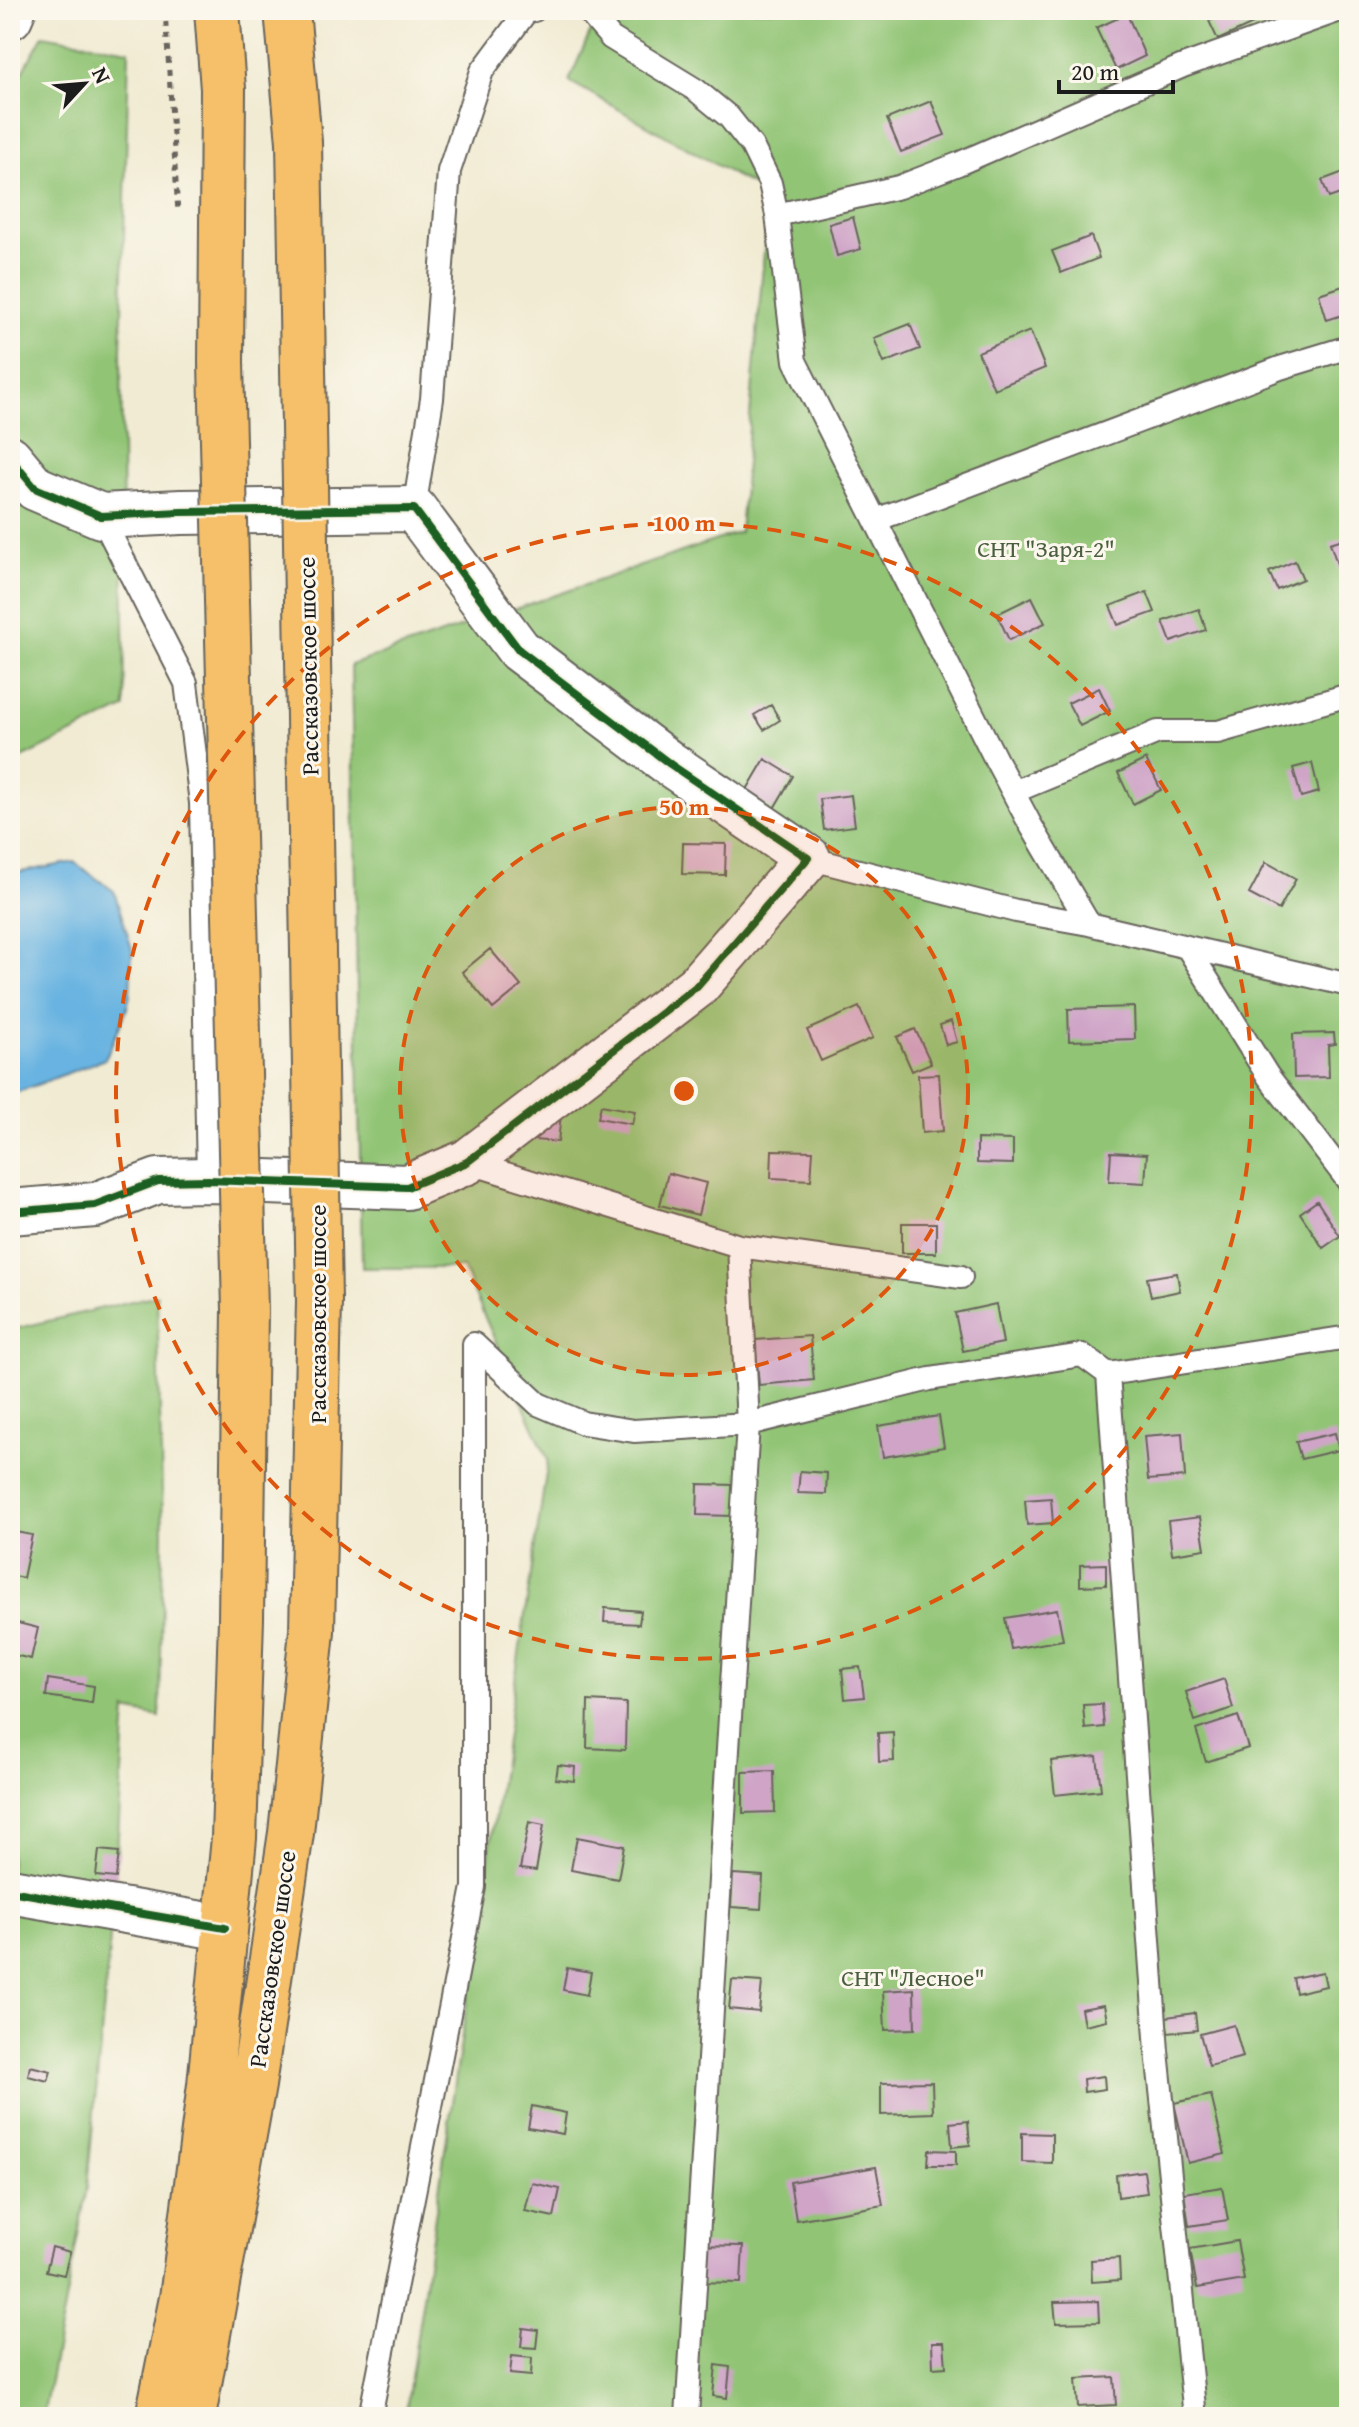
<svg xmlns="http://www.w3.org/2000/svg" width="1359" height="2427" font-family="'Gentium Book Plus',serif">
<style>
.green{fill:#91c475;stroke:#567048;stroke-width:2}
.water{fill:#68b3e1;stroke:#42687e;stroke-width:2}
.building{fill:#cfa4c7}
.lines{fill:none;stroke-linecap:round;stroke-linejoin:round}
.lane-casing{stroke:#67645c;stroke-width:26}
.street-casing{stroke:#67645c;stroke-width:48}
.primary-casing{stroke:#67645c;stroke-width:48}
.path{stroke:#67645c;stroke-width:5;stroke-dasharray:6 6;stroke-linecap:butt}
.lane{stroke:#fff;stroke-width:22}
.street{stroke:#fff;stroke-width:44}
.primary{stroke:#f6c06b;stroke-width:44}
.primary-bridge-casing{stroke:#67645c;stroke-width:48;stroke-linecap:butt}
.primary-bridge{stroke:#f6c06b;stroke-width:44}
.cycleway-casing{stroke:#fbf7ec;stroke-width:13}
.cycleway{stroke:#1b5e20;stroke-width:8}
.ring{fill:none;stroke:#de560d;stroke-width:4;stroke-dasharray:14 10}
.labels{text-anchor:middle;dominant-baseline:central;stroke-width:6;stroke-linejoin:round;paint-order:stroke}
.park-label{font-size:24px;fill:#4b5f40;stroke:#fbf7ec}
.street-label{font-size:24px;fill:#1c1c1c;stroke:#fbf7ec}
.centre{fill:#de560d;stroke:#fbf7ec;stroke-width:4}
.ring-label{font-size:24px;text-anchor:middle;font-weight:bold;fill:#de560d;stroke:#fbf7ec;stroke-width:6;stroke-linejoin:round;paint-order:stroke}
</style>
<rect width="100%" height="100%" fill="#fbf7ec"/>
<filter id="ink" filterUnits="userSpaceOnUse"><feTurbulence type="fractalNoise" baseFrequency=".0125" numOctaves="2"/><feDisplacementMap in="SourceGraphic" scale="16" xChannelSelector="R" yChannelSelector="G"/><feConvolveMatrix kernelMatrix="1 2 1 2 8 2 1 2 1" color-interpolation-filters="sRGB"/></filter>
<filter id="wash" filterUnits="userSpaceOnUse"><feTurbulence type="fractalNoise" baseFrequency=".006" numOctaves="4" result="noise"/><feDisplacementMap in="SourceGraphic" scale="32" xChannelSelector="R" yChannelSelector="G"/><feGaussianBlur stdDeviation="1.8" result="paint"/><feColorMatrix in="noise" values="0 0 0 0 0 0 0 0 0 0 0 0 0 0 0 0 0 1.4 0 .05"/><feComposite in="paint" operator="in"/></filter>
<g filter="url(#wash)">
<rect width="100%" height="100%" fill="#f1ebd3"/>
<path class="green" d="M600 10H1349V2417H405L548 1460 463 1268H362L351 665 740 532 769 195 569 81Z
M43 35 129 50 121 351 125 708 10 764V95Z
M157 1295 163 1531 160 1717 126 1710 115 1883 87 2188 43 2417H10V1330Z"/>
<path class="water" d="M74 862 114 891 132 949 130 995 126 1012 105 1059 10 1095V874Z"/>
<g id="blocks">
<path class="building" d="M1233 10H1246L1253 24 1218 40 1209 21Z
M1127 14 1145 56 1116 70 1096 28Z
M931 101 945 135 901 152 887 119Z
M1349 170V191L1329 198 1322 180Z
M853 217 861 249 837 256 829 224Z
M1091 236 1099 258 1061 273 1052 251Z
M1346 285 1349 294V313L1327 320 1319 294Z
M910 324 920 349 884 363 874 338Z
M1030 331 1045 368 994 389 978 352Z
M1349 537V570L1340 573 1330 543Z
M1295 561 1303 579 1277 590 1269 572Z
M1147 592 1155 612 1118 625 1110 606Z
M1032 597 1045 623 1009 640 997 614Z
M1199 609 1206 630 1171 642 1163 621Z
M1099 688 1110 711 1080 726 1068 703Z
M771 705 780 720 764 730 754 715Z
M765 759 793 776 773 810 745 793Z
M1146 759 1161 790 1133 804 1118 773Z
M1312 763 1319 792 1301 797 1293 768Z
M851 795 855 826 824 830 820 799Z
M683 843 726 844 725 875 682 874Z
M1266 862 1296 879 1279 910 1249 894Z
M490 949 521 986 493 1009 462 972Z
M859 1007 873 1038 821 1061 807 1030Z
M1134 1007 1135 1039 1069 1041 1068 1009Z
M951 1021 957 1042 946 1045 940 1025Z
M915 1029 931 1063 912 1071 897 1037Z
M1334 1033 1335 1044 1328 1045 1329 1077 1294 1078 1293 1034Z
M939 1074 943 1131 922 1133 918 1075Z
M601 1105 635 1111 632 1124 598 1118Z
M537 1113 561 1115 558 1142 534 1140Z
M977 1139 1013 1140V1164L977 1163Z
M772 1150 813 1151 811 1180 771 1178Z
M1111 1152 1147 1154 1145 1183 1109 1181Z
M668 1173 706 1183 698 1215 660 1205Z
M1317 1201 1340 1236 1323 1248 1300 1213Z
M902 1223H936V1253H902Z
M1177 1273 1180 1291 1151 1297 1147 1278Z
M996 1304 1003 1343 963 1351 955 1313Z
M810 1336 814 1380 759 1385 755 1340Z
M939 1416 944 1447 883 1457 878 1426Z
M1182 1433 1185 1477 1148 1480 1144 1436Z
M1335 1433 1339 1450 1301 1459 1296 1442Z
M800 1471 827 1473 826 1494 798 1493Z
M698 1484 735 1485 734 1516 697 1515Z
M1051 1498 1053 1523 1027 1525 1025 1500Z
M1200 1517 1205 1549 1172 1554 1168 1521Z
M10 1531 32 1535 23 1578 10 1575Z
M1106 1564V1585L1080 1586V1565Z
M605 1608 641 1611 639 1624 604 1622Z
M1057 1609 1063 1640 1011 1649 1005 1618Z
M10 1621 38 1628 31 1659 10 1654Z
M860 1667 864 1697 845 1699 842 1669Z
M48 1679 94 1686 92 1703 46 1696Z
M1224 1679 1233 1708 1195 1721 1186 1692Z
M588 1701 626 1703 625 1750 587 1748Z
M1102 1704 1104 1727 1085 1729 1083 1705Z
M1238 1716 1248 1748 1206 1762 1196 1730Z
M893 1732 894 1761 879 1762 878 1733Z
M1097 1756 1101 1790 1055 1795 1051 1761Z
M558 1765 575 1767 574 1781 556 1779Z
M774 1771 775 1812 743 1813V1772Z
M529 1822 544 1825 536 1871 520 1869Z
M577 1837 624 1846 618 1879 571 1870Z
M99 1850 119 1852 116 1878 96 1876Z
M733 1874 763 1876 761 1909 731 1907Z
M567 1968 591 1972 587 1995 563 1990Z
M1323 1972 1326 1986 1296 1993 1293 1978Z
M732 1980 762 1982 759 2012 729 2009Z
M914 1989 915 2029 885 2030 883 1991Z
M1104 2005 1107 2020 1084 2025 1081 2009Z
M1195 2013 1197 2030 1168 2033 1166 2017Z
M1234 2025 1243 2057 1209 2066 1200 2034Z
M30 2066 51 2071 48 2081 28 2076Z
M1104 2076 1105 2089 1084 2092 1083 2079Z
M932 2082 933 2113 881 2115V2083Z
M1211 2095 1225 2154 1188 2163 1174 2103Z
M532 2106 566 2113 563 2134 528 2128Z
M968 2121 970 2145 952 2147 950 2123Z
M1022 2133 1052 2134V2163L1022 2162Z
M929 2150 956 2151V2165H928Z
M876 2167 883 2205 796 2220 790 2182Z
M1144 2171 1147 2193 1118 2197 1116 2175Z
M532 2183 560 2189 554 2217 525 2211Z
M1222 2187 1228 2220 1189 2226 1184 2193Z
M1237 2241 1244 2280 1197 2288 1190 2249Z
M693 2245 743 2246 741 2283 692 2282Z
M52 2247 70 2252 64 2275 46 2271Z
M1119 2258 1120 2280 1092 2282 1091 2260Z
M1098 2301 1099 2322 1056 2323 1054 2302Z
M523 2328 538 2330 536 2348 521 2347Z
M932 2342H944L946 2367 933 2368Z
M512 2356 532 2358 531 2376 510 2374Z
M716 2365 730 2367 727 2398 713 2396Z
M1114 2377 1116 2405 1078 2407 1076 2379Z"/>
</g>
</g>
<g filter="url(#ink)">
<use href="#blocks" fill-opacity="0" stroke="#67645c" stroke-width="2"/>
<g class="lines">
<g class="lane-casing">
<path id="lane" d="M587 10 611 38 696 90 729 117 752 146 770 183 777 215 795 361 996 760 1030 824 1089 924
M777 215 899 187 958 164 1183 66 1340 10
M414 509 432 399 449 171 482 71 526 12 534 10
M101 516 186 683 201 803 208 1180
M876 520 1280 368 1349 347
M1013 792 1158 732H1218L1349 695
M808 858 1016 911 1089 924 1349 985
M1187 947 1268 1076 1349 1182
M467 1162 739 1246 748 1424 687 2417
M739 1246 961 1277
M370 2417 474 1887V1344L538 1404 583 1423 634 1431 748 1424 930 1379 1082 1355 1108 1374
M1195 2417 1157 2051 1108 1374 1349 1337"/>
</g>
<g class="street-casing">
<path id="street" d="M10 17 13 10
M10 458 35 488 101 516 181 512 414 509 519 650 670 764 808 858 697 986 467 1162 407 1187 208 1180 158 1181 95 1205 10 1212
M10 1891 225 1928"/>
</g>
<g class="primary-casing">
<path id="primary" d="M217 10 223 89 221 363
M287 10 299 142 303 368
M158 2417 182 2298 210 2085 234 1838 241 1619 245 1310
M193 2417 253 2085 291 1833 312 1631 319 1301"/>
</g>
<path class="path" d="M165 10 178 213"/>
<use href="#lane" class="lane"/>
<use href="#street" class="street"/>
<use href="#primary" class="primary"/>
<g class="primary-bridge-casing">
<path id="primary-bridge" d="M221 363 245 1310
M303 368 319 1301"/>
</g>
<use href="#primary-bridge" class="primary-bridge"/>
<g class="cycleway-casing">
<path id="cycleway" d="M10 458 35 488 101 516 181 512 414 509 519 650 670 764 808 858 697 986 467 1162 407 1187 208 1180 158 1181 95 1205 10 1212
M10 1891 225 1928"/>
</g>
<use href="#cycleway" class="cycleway"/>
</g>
</g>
<circle cx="684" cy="1091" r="284" fill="#de560d" fill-opacity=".12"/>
<g class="ring">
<circle cx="684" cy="1091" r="284"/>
<circle cx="684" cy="1091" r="568"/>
</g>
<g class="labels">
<g class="park-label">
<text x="1046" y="548">СНТ "Заря-2"</text>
<text x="913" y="1977">СНТ "Лесное"</text>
</g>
<g class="street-label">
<text transform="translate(308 666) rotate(-91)">Рассказовское шоссе</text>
<text transform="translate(317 1314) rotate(-90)">Рассказовское шоссе</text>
<text transform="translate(272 1959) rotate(-82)">Рассказовское шоссе</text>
</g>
</g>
<circle cx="684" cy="1091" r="12" class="centre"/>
<g class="ring-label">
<text x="684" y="531">100 m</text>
<text x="684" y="815">50 m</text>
</g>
<rect width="1359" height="2427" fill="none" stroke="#fbf7ec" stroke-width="40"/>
<g transform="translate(84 84) rotate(64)" stroke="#fbf7ec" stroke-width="6" paint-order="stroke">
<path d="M0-6L14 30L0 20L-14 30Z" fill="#1c1c1c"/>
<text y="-12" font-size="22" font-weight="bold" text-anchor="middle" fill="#1c1c1c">N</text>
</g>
<path d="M1059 80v12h114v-12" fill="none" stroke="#1c1c1c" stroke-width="4"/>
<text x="1071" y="80" font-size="24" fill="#1c1c1c" stroke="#fbf7ec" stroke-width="6" paint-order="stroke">20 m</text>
</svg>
